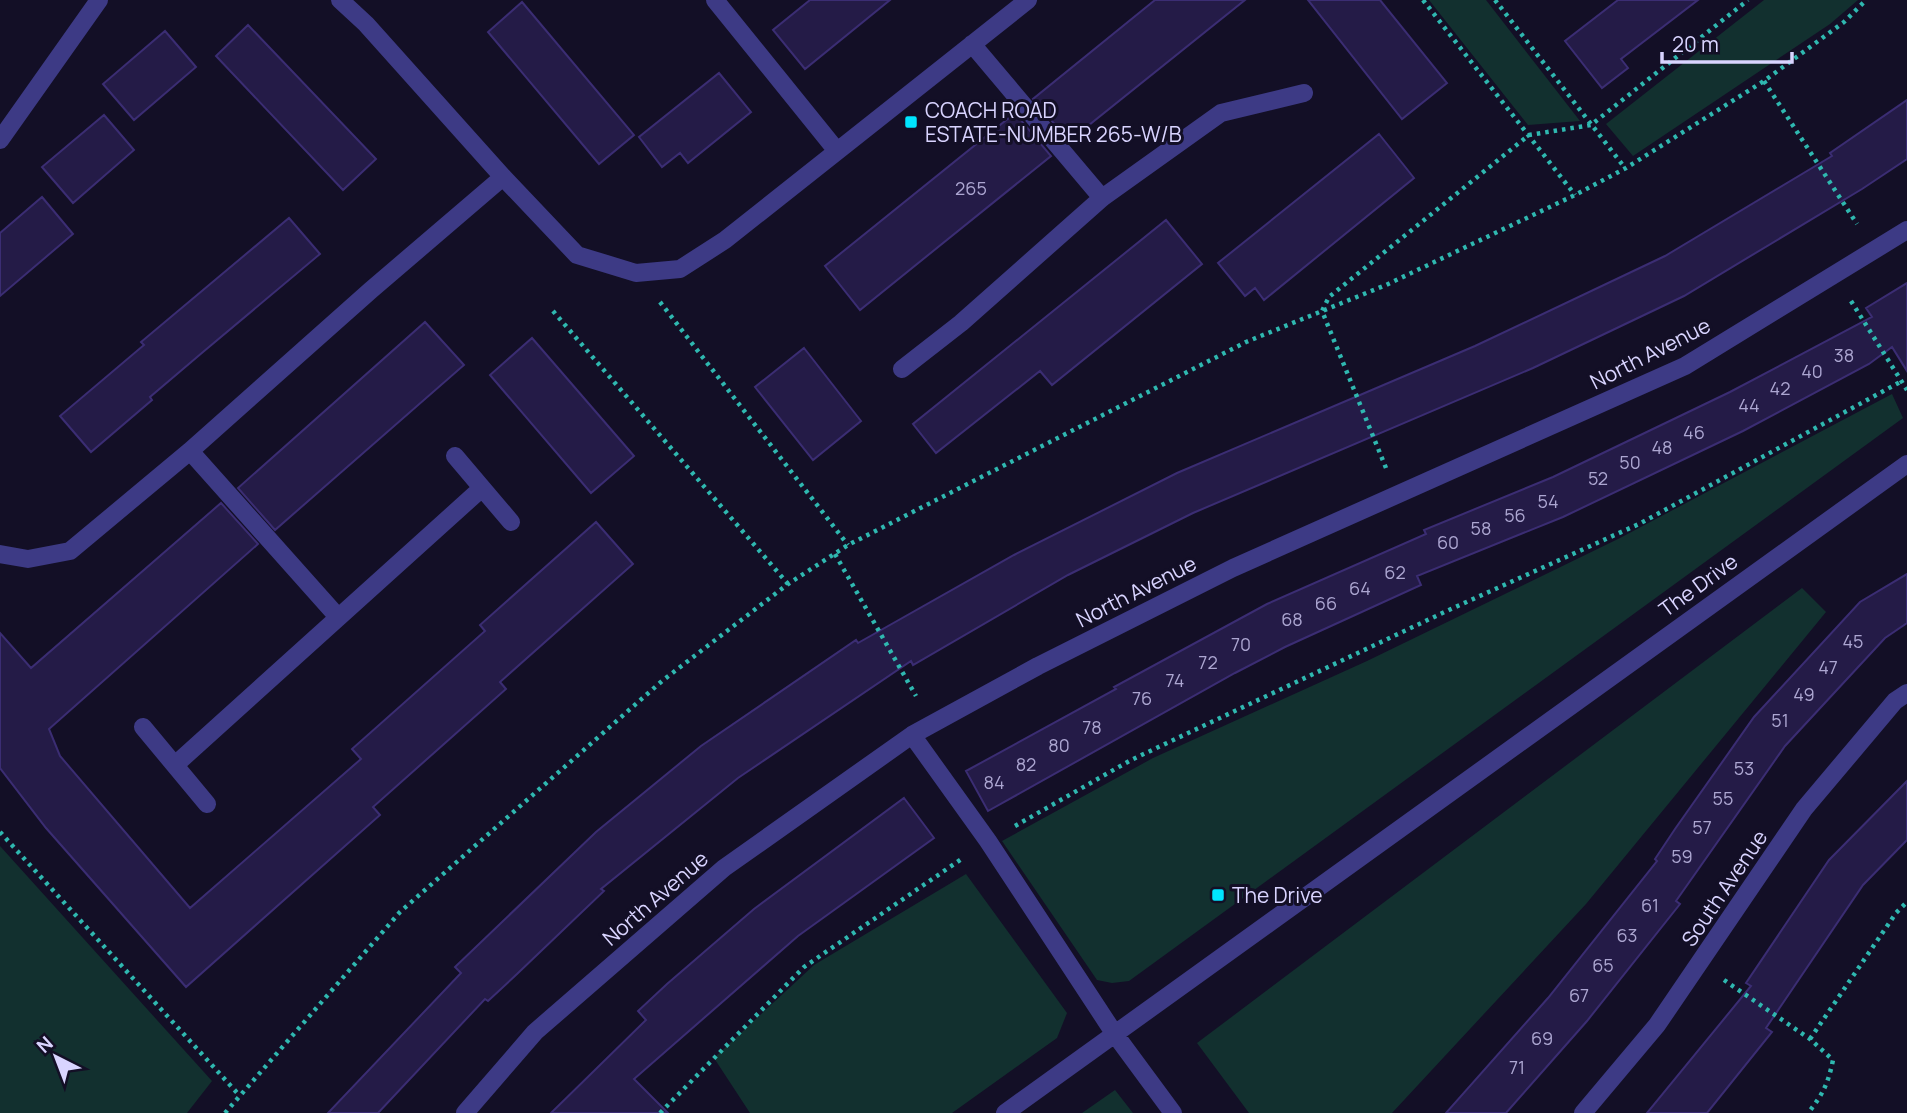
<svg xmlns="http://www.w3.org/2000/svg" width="1907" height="1113" font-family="Manrope,sans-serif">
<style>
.green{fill:#12302f}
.building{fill:#241b47;stroke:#3b2d73;stroke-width:2}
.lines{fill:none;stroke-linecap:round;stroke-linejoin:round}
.path{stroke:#2fb8b0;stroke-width:4.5;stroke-dasharray:3.5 5;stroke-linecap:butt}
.minor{stroke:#3d3a85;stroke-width:18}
.poi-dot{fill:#00e5ff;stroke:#130f26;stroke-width:2.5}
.labels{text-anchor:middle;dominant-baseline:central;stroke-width:6;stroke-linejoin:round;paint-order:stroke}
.number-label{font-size:18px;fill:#aca6d1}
.poi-label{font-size:21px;fill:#d9d4ff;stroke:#130f26;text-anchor:start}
.street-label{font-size:21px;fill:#d9d4ff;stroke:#130f26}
</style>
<rect width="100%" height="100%" fill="#130f26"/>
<path class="green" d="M1429 0H1486L1580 121 1528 125Z
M1764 0H1858L1830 24 1633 156 1606 124Z
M1892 394 1903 418 1129 981 1112 983 1097 980 1002 841 1153 758 1367 661 1620 538Z
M1802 588 1826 612 1586 904 1392 1113H1249L1197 1043Z
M0 846 212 1081 187 1113H0Z
M966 874 1067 1013 1057 1038 952 1113H750L714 1058 814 965Z
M1115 1090 1133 1113H1082Z"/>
<path class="building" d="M810 0H890L805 69 773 30Z
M1155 0H1245L1069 141 1033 99Z
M1308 0H1380L1447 83 1402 119Z
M1618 0H1698L1621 59 1628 68 1602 88 1565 41Z
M522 2 634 135 599 164 488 32Z
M248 25 376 159 343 190 216 56Z
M165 31 196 67 134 120 103 84Z
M719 73 751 112 688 163 680 153 662 167 639 137Z
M1907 100V159L1862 189 1684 296 1533 368 1193 513 1068 575 913 665 911 661 738 778 601 889 604 891 517 974 488 1001 485 999 378 1113H328L461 973 455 967 596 832 701 746 856 640 858 643 1014 555 1177 473 1475 346 1665 256 1832 156 1830 153Z
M1015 113 1051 156 860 310 825 266Z
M104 115 134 150 73 203 42 167Z
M1379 134 1414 178 1264 300 1255 288 1245 296 1218 263Z
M42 197 73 234 0 296V233Z
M289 218 320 254 203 352 150 397 152 400 91 452 60 416 144 345 141 342Z
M1166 220 1202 264 1052 385 1040 371 936 453 913 424Z
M1907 283V371L1892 347 1869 364 1743 431 1563 517 1417 576 1421 585 1285 647 1235 673 988 811 966 771 1116 689 1114 687 1267 604 1426 534 1424 530 1553 477 1730 392 1872 317 1866 308Z
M425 322 464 365 275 530 238 488Z
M532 338 634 456 591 493 490 375Z
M804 348 861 421 813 460 755 387Z
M221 503 258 544 49 729 60 756 190 908 361 759 352 749 485 631 480 625 596 522 633 564 500 682 506 689 373 807 380 815 186 987 46 828 0 768V633L31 668Z
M1907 574V623L1885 638 1785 746 1676 901 1680 904 1587 1021 1506 1113H1446L1548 998 1657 861 1655 859 1675 829 1754 717 1860 602Z
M1907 781V840L1863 885 1766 1028 1772 1032 1707 1113H1647L1751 986 1746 983 1829 860Z
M904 798 934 838 798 936 634 1079 668 1113H551L646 1020 638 1011 667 984 754 909Z"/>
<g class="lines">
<path class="path" d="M1423 0 1575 195
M1495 0 1625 168
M1764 81 1857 224
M1851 301 1907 390
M660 302 848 545
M553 311 788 584
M1386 468 1322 311 1329 297 1529 135 1591 125 1748 0
M835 554 916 696
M1015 826 1131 760 1451 609 1639 524 1902 381
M0 832 240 1096
M1724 980 1810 1039 1833 1060C1828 1084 1823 1094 1808 1113
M1810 1039 1896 913 1907 902
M225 1113 400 912 662 681 788 584 848 545 1246 342 1386 285 1575 195 1626 168 1764 81 1844 22 1866 0
M660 1113 804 967 963 858"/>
<path class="minor" d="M340 0 366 24 503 177 577 255 636 273 680 269 725 240 1028 0
M715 0 837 151
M972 44 1102 198
M0 140 99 0
M902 369 961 323 1102 198 1221 113 1304 93
M190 451 338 617
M455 456 511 522
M0 554 28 559 70 551 190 451 371 290 503 177
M143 727 207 804
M912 735 988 841 1114 1033 1173 1113
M175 765 482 488
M465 1113 535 1032 724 868 912 735 1038 666 1233 568 1685 366 1907 230
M1005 1113 1907 464
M1583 1113 1657 1025 1804 809 1895 701 1907 693"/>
</g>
<g class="poi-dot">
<rect x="904" y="115" width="14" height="14" rx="3.5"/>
<rect x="1211" y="888" width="14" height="14" rx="3.5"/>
</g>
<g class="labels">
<g class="number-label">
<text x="971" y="188">265</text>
<text x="1844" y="355">38</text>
<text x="1812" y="371">40</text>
<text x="1780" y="388">42</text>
<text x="1749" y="405">44</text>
<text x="1694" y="432">46</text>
<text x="1662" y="447">48</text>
<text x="1630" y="462">50</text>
<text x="1598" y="478">52</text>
<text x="1548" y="501">54</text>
<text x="1515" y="515">56</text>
<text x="1481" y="528">58</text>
<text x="1448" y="542">60</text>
<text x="1395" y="572">62</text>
<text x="1360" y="588">64</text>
<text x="1326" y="603">66</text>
<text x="1292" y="619">68</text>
<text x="1853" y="641">45</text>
<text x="1241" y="644">70</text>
<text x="1208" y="662">72</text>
<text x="1828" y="667">47</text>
<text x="1175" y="680">74</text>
<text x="1804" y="694">49</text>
<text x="1142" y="698">76</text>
<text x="1780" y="720">51</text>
<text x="1092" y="727">78</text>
<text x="1059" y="745">80</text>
<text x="1026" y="764">82</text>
<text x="1744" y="768">53</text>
<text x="994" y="782">84</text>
<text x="1723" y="798">55</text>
<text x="1702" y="827">57</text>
<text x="1682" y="856">59</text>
<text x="1650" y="905">61</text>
<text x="1627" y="935">63</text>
<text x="1603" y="965">65</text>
<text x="1579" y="995">67</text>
<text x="1542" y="1038">69</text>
<text x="1517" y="1067">71</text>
</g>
<g class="poi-label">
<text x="925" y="110">COACH ROAD<tspan x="925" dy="24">ESTATE-NUMBER 265-W/B</tspan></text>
<text x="1232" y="895">The Drive</text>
</g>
<g class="street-label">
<text transform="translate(1650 353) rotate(-27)">North Avenue</text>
<text transform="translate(1698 585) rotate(-36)">The Drive</text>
<text transform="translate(1136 591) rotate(-27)">North Avenue</text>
<text transform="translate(1724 888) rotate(-56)">South Avenue</text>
<text transform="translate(655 898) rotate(-41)">North Avenue</text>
</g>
</g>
<g transform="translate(56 1057) rotate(318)" stroke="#130f26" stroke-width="5" paint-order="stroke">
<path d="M0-5L12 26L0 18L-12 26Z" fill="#d9d4ff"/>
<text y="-10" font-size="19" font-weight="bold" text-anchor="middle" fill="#d9d4ff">N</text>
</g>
<path d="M1662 52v10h130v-10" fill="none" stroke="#d9d4ff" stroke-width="3.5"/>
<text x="1672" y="52" font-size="21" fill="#d9d4ff" stroke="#130f26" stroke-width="5" paint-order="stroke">20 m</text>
</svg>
